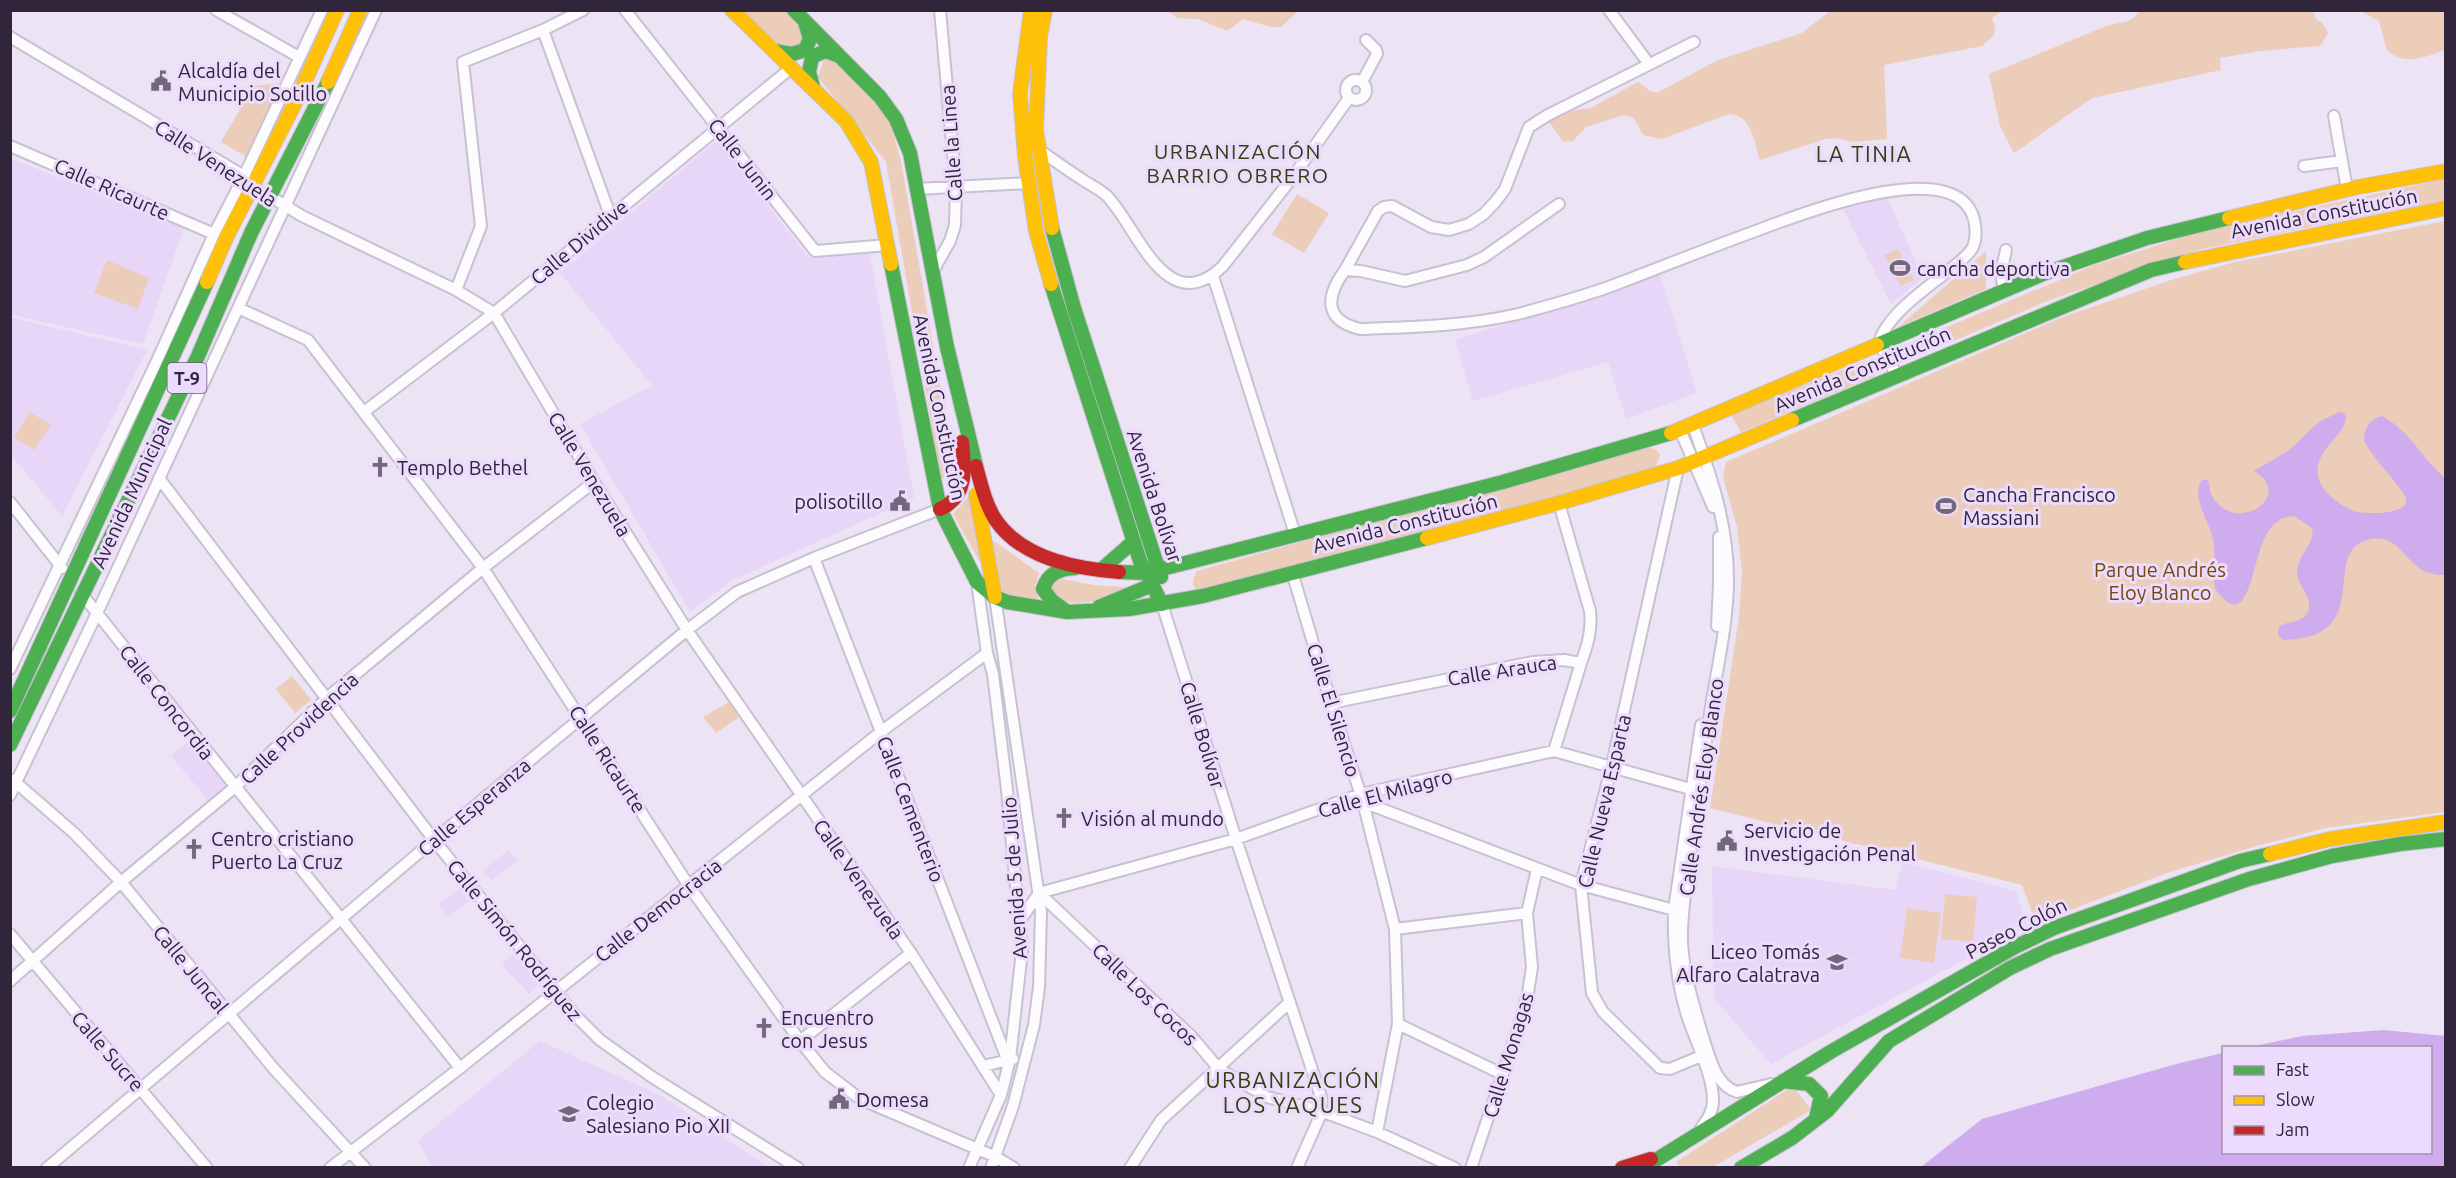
<svg xmlns="http://www.w3.org/2000/svg" width="2456" height="1178" font-family="Ubuntu,sans-serif">
<style>
.built{fill:#e8d6f9}
.green{fill:#ebcdb9}
.water{fill:#cfaced}
.lines{fill:none;stroke-linecap:round;stroke-linejoin:round}
.street-casing{stroke:#c9c0d2;stroke-width:14}
.fast-casing{stroke:#c9c0d2;stroke-width:16}
.slow-casing{stroke:#c9c0d2;stroke-width:16}
.jam-casing{stroke:#c9c0d2;stroke-width:16}
.street{stroke:#fcfbfe;stroke-width:10}
.fast{stroke:#4caf50;stroke-width:14}
.slow{stroke:#ffc107;stroke-width:14}
.jam{stroke:#c62828;stroke-width:14}
.labels{text-anchor:middle;dominant-baseline:central;stroke-width:6;stroke-linejoin:round;paint-order:stroke}
.shield{fill:#ecdbfd;stroke:#685c74;stroke-width:1.5}
.shield-label{font-size:18px;font-weight:bold;fill:#30253a}
.poi-label{font-size:20px;fill:#30253a;stroke:#ecdbfd;text-anchor:start}
.street-label{font-size:20px;fill:#30253a;stroke:#ecdbfd}
.park-label{font-size:20px;fill:#754808;stroke:#ecdbfd}
.neighbourhood-label{font-size:21px;letter-spacing:1.5px;fill:#2e420d;stroke:#ecdbfd}
.quarter-label{font-size:22px;letter-spacing:1.5px;fill:#2e420d;stroke:#ecdbfd}
</style>
<rect width="100%" height="100%" fill="#ece3f5"/>
<path class="built" d="M717 140 808 257 870 254 914 498 733 580 690 612 580 424 652 385 560 273Z
M10 158 184 228 143 344 11 315Z
M1886 195 1923 278 1891 304 1842 207Z
M1660 274 1697 393 1626 419 1608 362 1473 401 1455 340Z
M10 317 147 350 62 516 11 455Z
M190 739 227 785 209 801 171 756Z
M508 850 519 861 491 880 483 871Z
M1903 862 2016 891 2027 926 1771 1064 1714 998 1712 866 1895 890Z
M459 889 468 901 449 917 438 905Z
M512 954 539 984 529 994 502 965Z
M540 1041 660 1095 768 1167H430L432 1165 417 1141Z"/>
<path class="green" d="M738 11H784L801 26 806 38 802 46 781 50Z
M1167 11H1298L1281 27H1271L1243 19 1227 31 1198 19 1178 18Z
M1830 11H2002L1992 18 1995 26 1994 35 1982 46 1884 65 1887 139 1852 142 1838 138 1826 139 1760 160C1754 142 1752 115 1729 114L1662 139 1643 135 1634 118 1624 115 1586 127 1573 141 1563 142 1549 122 1566 111 1591 108 1638 82 1650 91 1657 93 1718 60 1802 33Z
M2139 11H2314L2316 19 2323 24 2328 33 2320 46 2260 51 2220 58 2221 70 2092 98 2014 153 2000 126 1989 74 2109 25C2121 22 2133 23 2139 11Z
M2360 11H2445V50C2424 57 2408 66 2387 51L2379 21Z
M836 58 864 85 890 121 901 161 956 476 941 479 886 162 818 77 824 59Z
M281 83 247 157 221 142 254 86Z
M2445 179V200L2202 249 2052 299 1918 356 1914 341 2095 265 2206 230Z
M1297 194 1329 213 1304 253 1272 234Z
M2445 221V812L2326 828 2257 846 2170 872 2036 923 2022 885 1710 808 1739 617 1742 572 1737 527 1723 477 1726 462 2063 317 2171 280 2235 262Z
M1898 249 1914 280 1901 286 1884 255Z
M1986 251V289L1898 327Z
M107 260 149 278 138 309 94 293Z
M1867 360 1875 376 1741 432 1731 415Z
M30 412 51 425 34 450 14 437Z
M1644 447 1656 449 1660 455 1655 468 1201 594C1192 586 1191 582 1197 571Z
M970 495 981 564 953 514Z
M994 541 1039 573 1035 586 1040 604 1005 600 990 543Z
M1056 578 1094 585 1136 588C1112 599 1087 605 1060 602L1050 589Z
M292 676 311 700 295 713 276 689Z
M731 701 741 716 716 733 703 717Z
M1945 894 1977 897 1973 942 1941 939Z
M1907 908 1941 913 1934 963 1900 958Z
M1793 1086 1811 1110 1713 1167H1680L1676 1162Z"/>
<path class="water" d="M2339 412 2345 413C2352 435 2307 450 2320 482 2325 494 2342 507 2354 511 2365 514 2408 516 2406 499 2405 490 2369 455 2364 440 2364 427 2370 419 2382 416 2412 432 2421 458 2445 478V575C2405 577 2404 532 2371 539 2316 549 2380 638 2283 640L2278 635 2279 626C2289 621 2303 623 2308 612 2314 598 2297 586 2297 572 2297 556 2316 543 2312 528L2294 516C2256 517 2259 577 2243 599 2234 613 2220 597 2215 588 2212 570 2217 552 2212 535 2207 518 2191 495 2202 480H2208C2210 485 2209 490 2211 494 2233 538 2297 496 2254 471L2288 451 2319 422Z
M2384 1030 2445 1036V1167H1921L1982 1119 2180 1063 2223 1053 2224 1152H2430V1048L2250 1047 2302 1036Z"/>
<g class="lines">
<g class="street-casing">
<path id="street" d="M216 10 299 57
M625 10 815 251 888 245
M1609 10 1649 64
M543 30 610 215
M10 37 244 176 256 185
M1346 90a10 10 0 1 1 20 0a10 10 0 1 1-20 0Z
M1362 82 1377 54 1376 50 1366 40
M2334 116 2347 189
M10 146 214 234
M1038 149C1052 159 1066 169 1080 178 1088 184 1100 189 1107 196 1138 228 1166 321 1223 266L1292 178 1349 98
M2304 166 2342 161
M917 189 1029 183
M268 195 302 216 456 290 494 313 594 482 687 630 911 953 1001 1095
M1559 204 1484 257 1467 265 1405 281 1361 271 1345 270C1326 296 1323 320 1360 329 1413 327 1466 326 1518 314 1552 305 1589 295 1622 282 1666 265 1709 248 1753 232 1793 217 1965 147 1975 225 1976 232 1976 240 1973 247 1968 257 1955 265 1947 272 1925 289 1886 316 1879 343L1897 376
M1345 270 1378 211 1384 207 1392 206 1431 227 1449 230 1469 224 1484 214 1496 201 1505 189 1529 127 1548 115 1694 42
M933 271 950 241 955 225 956 188 940 10
M1213 276 1295 534
M456 290 481 226 463 62 543 30 583 10
M2004 291 2001 273 2006 250
M238 308 308 340 483 568 689 886 800 1041 825 1072 860 1099 996 1157 1014 1168
M364 412 494 313 791 68
M1693 425C1711 476 1728 524 1728 579 1728 619 1719 660 1712 700 1704 754 1696 808 1689 862 1686 889 1681 916 1682 943 1684 976 1695 1010 1704 1040 1710 1058 1716 1086 1737 1092L1771 1084
M1680 430 1713 507
M1678 468 1611 769 1581 885 1592 993 1603 1012 1660 1068 1670 1069 1701 1056
M159 478 434 840 573 1013 600 1040 652 1077 798 1168
M10 502 62 568
M814 558 1007 1059
M1292 572 1331 703 1363 802 1395 929 1398 1024 1377 1132
M81 593 460 1068
M1162 604 1236 839 1322 1100 1320 1116 1297 1168
M1717 626 1719 584V537
M10 669 156 363 214 234 244 176 322 10
M1331 703 1533 662 1564 660 1581 663C1588 644 1592 630 1590 611L1559 503
M1554 751 1581 663
M13 780 74 833 121 882 274 1069 365 1168
M10 795 97 613 376 10
M1363 802 1581 885 1674 910H1680
M1039 893 1236 839 1361 794 1554 751 1694 790
M1039 893 1192 1037 1219 1069 1267 1097 1321 1111 1377 1132 1455 1168
M1019 922 1039 893
M1395 929 1527 913
M10 934 207 1168
M10 981 121 882 235 787 327 698 483 568 594 482
M1398 1024 1502 1074
M800 1041 911 953
M983 1066 1013 1059
M1700 1130C1706 1121 1713 1112 1713 1101 1713 1073 1694 1039 1686 1012 1676 978 1673 945 1674 910L1701 725
M47 1168 434 840 687 630 737 592 814 558 940 509
M330 1168 460 1068 882 731 987 653
M969 1168 1001 1095 1010 1059 1022 951 1007 790 993 674 987 653 977 582
M991 1168 1013 1106 1034 1025 1039 987 1041 911 995 597
M1130 1168 1161 1120 1290 1002
M1471 1168 1520 1023 1528 993 1532 967 1527 913 1537 869"/>
</g>
<g class="fast-casing">
<path id="fast" d="M794 10 880 97 896 119 910 153 947 347 976 466
M775 51 792 54 805 50 810 39 805 22
M813 87 809 72 812 57 825 51 839 56
M1052 228 1074 308 1161 577
M891 264 940 509 977 582 995 597 1007 602 1067 612 1129 609 1203 596 1427 538
M1051 284 1140 561 1162 604
M1877 345 2043 274 2147 238 2229 218
M1792 420 2151 270 2185 262
M1101 570 1134 541
M1119 572 1146 573 1503 482 1671 433
M1099 607 1152 585
M1066 611 1052 601 1043 589C1048 573 1059 569 1075 568
M10 711 207 282
M10 745 198 356 251 233 328 82
M1783 1081 1809 1084 1821 1096 1816 1118
M1643 1168 1832 1051 2015 947 2054 928 2240 861 2270 854
M1741 1168 1792 1138 1827 1111 1889 1041 2010 968 2050 949 2249 879 2332 856 2400 844 2446 839"/>
</g>
<g class="slow-casing">
<path id="slow" d="M732 10 846 121 871 162 891 264
M1031 10 1020 94 1025 157 1036 231 1051 284
M1045 10 1040 37 1036 130 1052 228
M328 82 360 10
M2229 218 2358 187 2446 171
M2185 262 2446 208
M207 282 227 236 296 101 337 10
M1671 433 1877 345
M976 495 995 597
M1427 538 1559 503 1678 468 1792 420
M2270 854 2330 839 2446 822"/>
</g>
<g class="jam-casing">
<path id="jam" d="M976 466C981 484 985 503 995 519 1021 558 1076 569 1119 572
M940 509C968 497 965 468 962 442
M1622 1168 1651 1159"/>
</g>
<use href="#street" class="street"/>
<use href="#fast" class="fast"/>
<use href="#slow" class="slow"/>
<use href="#jam" class="jam"/>
</g>
<defs>
<g id="civic-bare" transform="scale(1.62)"><path d="M-.6-6.5H3V-4.5H.6V-3L4-1V1h2V6H-6V1h2V-1L-.6-3ZM-1.2 2.5V6h2.4V2.5Z" fill="#72687b" stroke="#ecdbfd" stroke-width="2.5" paint-order="stroke"/></g>
<g id="stadium-bare" transform="scale(1.62)"><path d="M0-5a6.5 5 0 1 0 0 10a6.5 5 0 1 0 0-10ZM-3.5-1.8h7v3.6h-7Z" fill="#72687b" stroke="#ecdbfd" stroke-width="2.5" paint-order="stroke"/></g>
<g id="church-bare" transform="scale(1.62)"><path d="M-1.2-6h2.4v3.5h3.3v2.4h-3.3V6h-2.4V-.1h-3.3v-2.4h3.3Z" fill="#72687b" stroke="#ecdbfd" stroke-width="2.5" paint-order="stroke"/></g>
<g id="school-bare" transform="scale(1.62)"><path d="M0-5L7-2L0 1L-7-2ZM-4 1L0 2.5L4 1V4Q0 6-4 4Z" fill="#72687b" stroke="#ecdbfd" stroke-width="2.5" paint-order="stroke"/></g>
</defs>
<g fill-rule="evenodd">
<use href="#civic-bare" x="161" y="81"/>
<use href="#stadium-bare" x="1900" y="268"/>
<use href="#church-bare" x="380" y="467"/>
<use href="#civic-bare" x="900" y="501"/>
<use href="#stadium-bare" x="1946" y="506"/>
<use href="#church-bare" x="1064" y="818"/>
<use href="#civic-bare" x="1727" y="841"/>
<use href="#church-bare" x="194" y="849"/>
<use href="#school-bare" x="1837" y="962"/>
<use href="#church-bare" x="764" y="1028"/>
<use href="#civic-bare" x="839" y="1099"/>
<use href="#school-bare" x="569" y="1114"/>
</g>
<g class="labels">
<rect class="shield" x="167.5" y="363" width="39" height="30" rx="4.5"/>
<g class="shield-label">
<text x="187" y="378">T-9</text>
</g>
<g class="poi-label">
<text x="178" y="70">Alcaldía del<tspan x="178" dy="23">Municipio Sotillo</tspan></text>
<text x="1917" y="268">cancha deportiva</text>
<text x="397" y="467">Templo Bethel</text>
<text x="1963" y="494">Cancha Francisco<tspan x="1963" dy="23">Massiani</tspan></text>
<text x="883" y="501" text-anchor="end">polisotillo</text>
<text x="1081" y="818">Visión al mundo</text>
<text x="1744" y="830">Servicio de<tspan x="1744" dy="23">Investigación Penal</tspan></text>
<text x="211" y="838">Centro cristiano<tspan x="211" dy="23">Puerto La Cruz</tspan></text>
<text x="1820" y="951" text-anchor="end">Liceo Tomás<tspan x="1820" dy="23">Alfaro Calatrava</tspan></text>
<text x="781" y="1017">Encuentro<tspan x="781" dy="23">con Jesus</tspan></text>
<text x="856" y="1099">Domesa</text>
<text x="586" y="1102">Colegio<tspan x="586" dy="23">Salesiano Pio XII</tspan></text>
</g>
<g class="street-label">
<text transform="translate(951 143) rotate(-94)">Calle la Linea</text>
<text transform="translate(743 159) rotate(52)">Calle Junin</text>
<text transform="translate(216 163) rotate(33)">Calle Venezuela</text>
<text transform="translate(112 189) rotate(24)">Calle Ricaurte</text>
<text transform="translate(2324 213) rotate(-11)">Avenida Constitución</text>
<text transform="translate(579 242) rotate(-40)">Calle Dividive</text>
<text transform="translate(1862 369) rotate(-23)">Avenida Constitución</text>
<text transform="translate(940 407) rotate(78)">Avenida Constitución</text>
<text transform="translate(590 474) rotate(59)">Calle Venezuela</text>
<text transform="translate(131 493) rotate(-65)">Avenida Municipal</text>
<text transform="translate(1155 496) rotate(72)">Avenida Bolívar</text>
<text transform="translate(1405 523) rotate(-14)">Avenida Constitución</text>
<text transform="translate(1502 670) rotate(-9)">Calle Arauca</text>
<text transform="translate(167 702) rotate(52)">Calle Concordia</text>
<text transform="translate(1334 710) rotate(73)">Calle El Silencio</text>
<text transform="translate(299 728) rotate(-43)">Calle Providencia</text>
<text transform="translate(1203 735) rotate(73)">Calle Bolívar</text>
<text transform="translate(608 759) rotate(57)">Calle Ricaurte</text>
<text transform="translate(1701 787) rotate(-82)">Calle Andrés Eloy Blanco</text>
<text transform="translate(1385 793) rotate(-15)">Calle El Milagro</text>
<text transform="translate(1604 801) rotate(-77)">Calle Nueva Esparta</text>
<text transform="translate(474 807) rotate(-40)">Calle Esperanza</text>
<text transform="translate(911 809) rotate(69)">Calle Cementerio</text>
<text transform="translate(1014 878) rotate(-94)">Avenida 5 de Julio</text>
<text transform="translate(859 879) rotate(55)">Calle Venezuela</text>
<text transform="translate(658 910) rotate(-38)">Calle Democracia</text>
<text transform="translate(2016 928) rotate(-27)">Paseo Colón</text>
<text transform="translate(515 940) rotate(51)">Calle Simón Rodríguez</text>
<text transform="translate(191 969) rotate(51)">Calle Juncal</text>
<text transform="translate(1145 994) rotate(44)">Calle Los Cocos</text>
<text transform="translate(108 1051) rotate(49)">Calle Sucre</text>
<text transform="translate(1508 1055) rotate(-73)">Calle Monagas</text>
</g>
<g class="park-label">
<text x="2160" y="569">Parque Andrés<tspan x="2160" dy="23">Eloy Blanco</tspan></text>
</g>
<g class="neighbourhood-label">
<text x="1238" y="151">URBANIZACIÓN<tspan x="1238" dy="24">BARRIO OBRERO</tspan></text>
</g>
<g class="quarter-label">
<text x="1864" y="153">LA TINIA</text>
<text x="1293" y="1079">URBANIZACIÓN<tspan x="1293" dy="25">LOS YAQUES</tspan></text>
</g>
</g>
<rect width="2456" height="1178" fill="none" stroke="#30253a" stroke-width="24"/>
<rect x="2222" y="1046" width="210" height="108" fill="#ecdbfd" stroke="#a192af" stroke-width="1.5"/>
<rect x="2234" y="1066" width="30" height="9" fill="#4caf50" stroke="#a192af" stroke-width="1.5"/>
<text x="2276" y="1076" font-size="18" fill="#30253a">Fast</text>
<rect x="2234" y="1096" width="30" height="9" fill="#ffc107" stroke="#a192af" stroke-width="1.5"/>
<text x="2276" y="1106" font-size="18" fill="#30253a">Slow</text>
<rect x="2234" y="1126" width="30" height="9" fill="#c62828" stroke="#a192af" stroke-width="1.5"/>
<text x="2276" y="1136" font-size="18" fill="#30253a">Jam</text>
</svg>
